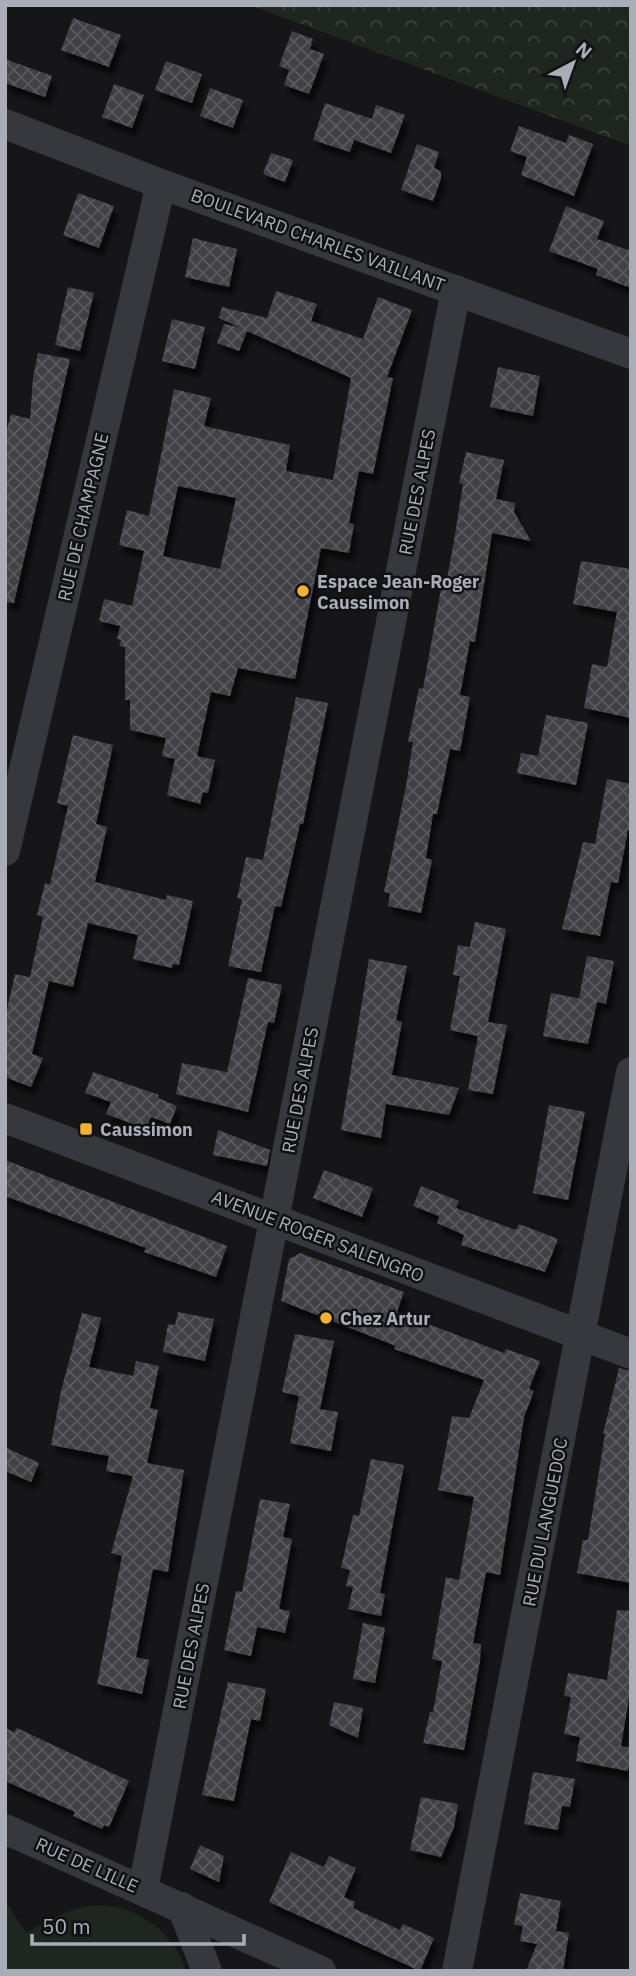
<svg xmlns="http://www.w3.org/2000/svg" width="636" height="1976" font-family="'IBM Plex Sans',sans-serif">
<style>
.forest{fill:url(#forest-crowns)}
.garden{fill:#1e261f}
.building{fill:url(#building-cross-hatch);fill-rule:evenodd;filter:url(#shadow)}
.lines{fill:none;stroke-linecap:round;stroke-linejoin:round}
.minor{stroke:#37383d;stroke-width:30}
.poi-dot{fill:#f2b134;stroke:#111113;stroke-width:2.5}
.labels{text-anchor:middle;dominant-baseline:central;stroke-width:5;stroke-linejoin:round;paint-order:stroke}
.street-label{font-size:18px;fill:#a8adb8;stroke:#111113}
.poi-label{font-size:18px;font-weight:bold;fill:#a8adb8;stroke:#111113;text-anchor:start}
</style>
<defs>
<pattern id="forest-crowns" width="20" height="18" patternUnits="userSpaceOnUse" patternTransform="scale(1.75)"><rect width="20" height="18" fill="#1e261f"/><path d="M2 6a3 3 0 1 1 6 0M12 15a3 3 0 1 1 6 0" fill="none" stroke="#3c433d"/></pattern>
<pattern id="building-cross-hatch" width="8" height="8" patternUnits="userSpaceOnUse" patternTransform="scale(1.75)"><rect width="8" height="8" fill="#404145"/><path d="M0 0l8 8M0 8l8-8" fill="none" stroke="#595a5e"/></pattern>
<filter id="shadow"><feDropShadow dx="4.5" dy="8" stdDeviation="2" flood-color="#0009"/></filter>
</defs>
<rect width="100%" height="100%" fill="#161618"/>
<path class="forest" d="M249 5H631V146Z"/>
<path class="garden" d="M5 1900 26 1933C47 1921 66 1909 90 1906 132 1901 175 1931 186 1971H5Z"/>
<path class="building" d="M73 18 121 35 109 67 61 50Z
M292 31 313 39 310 49 324 54 309 94 284 85 289 70 279 66Z
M5 59 52 76 45 97 5 83Z
M166 61 202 74 192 103 155 90Z
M114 84 144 95 132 128 102 117Z
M210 88 243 100 233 128 200 116Z
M325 103 372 119 376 105 405 115 391 153 354 140 350 152 313 140Z
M519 126 566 143 569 135 593 144 574 196 521 175 527 157 510 151Z
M417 144 439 152 434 168 441 171V179L433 201 401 190Z
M271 153 293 160 285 182 263 174Z
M78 193 114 206 99 248 63 235Z
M566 206 604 221 597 239 631 251V288L596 275 598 269 549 251Z
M193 238 237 249 229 287 185 277Z
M68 287 94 293 80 351 55 345Z
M276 291 317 304 311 321 363 339 378 297 412 310 387 377 393 378 373 474 359 471 349 523 354 524 349 553 321 548 295 679 238 668 230 696 211 692 197 756 215 760 208 793 203 792 200 804 167 795 175 759 162 756 166 738 130 730V700H125V647L119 646 121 640 117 639 120 626 99 621 104 599 132 606 144 551 119 545 127 510 149 516 174 389 211 398 204 426 290 445 286 471 333 480 351 378 247 331 239 351 217 343 224 324 239 327 219 318 222 307 267 318ZM178 486 236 498 220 569 163 556Z
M172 319 205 327 195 369 162 361Z
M38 353 70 359 14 603 5 602V437L11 414 30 419 33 378Z
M498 367 540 376 533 416 490 407Z
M466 452 504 460 496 499 515 503 514 512 531 541 492 533 475 642 470 641 460 695 470 697 460 751 450 749 437 814H433L426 858 432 860 421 913 388 906 390 893 384 892 406 786 413 742H408L419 688 423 689 442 583 446 584 454 541 463 484 459 483Z
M581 561 631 569V718L584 708 592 664 607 667 617 612 573 604Z
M296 697 328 703 303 824H300L281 907 275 906 261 972 228 966 242 899 237 898 246 857 263 860Z
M546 715 588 723 576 785 517 773 521 753 538 756Z
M73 735 113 745 96 824 107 827 95 882 166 900 167 895 193 901 179 965 173 964 172 968 133 959 138 935 88 923 73 987 49 981 32 1054 43 1058 31 1087 5 1077V1018L15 974 43 980 30 977 43 917 37 915 45 883 50 884 68 806 57 803Z
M607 779 631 784V831L628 830 618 883 611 882 600 936 562 929 583 842 595 844Z
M475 922 506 929 488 1022 507 1025 493 1094 468 1090 478 1036 450 1030 460 976 453 975 458 945 470 947Z
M587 956 614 961 606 1004 579 998Z
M369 959 407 966 396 1020 402 1022 392 1075 459 1088 449 1115 386 1104 381 1138 341 1130Z
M248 978 282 985 274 1023 268 1022 248 1112 176 1094 182 1063 227 1072Z
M551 993 597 1002 588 1044 543 1036Z
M93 1072 159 1095 158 1098 177 1106 170 1124 151 1117 146 1129 106 1114 111 1102 85 1093Z
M549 1105 585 1112 568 1200 533 1193Z
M218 1130 270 1150 267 1166 213 1155Z
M5 1160 227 1246 216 1277 144 1252 146 1248 5 1196Z
M324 1170 373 1188 362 1217 313 1198Z
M421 1186 459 1201 456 1208 516 1230 519 1224 558 1239 545 1272 461 1245 464 1235 437 1223 439 1216 413 1206Z
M300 1253 404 1292 397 1312 504 1353 506 1349 540 1361 529 1389 534 1391 524 1417 500 1575 486 1572 473 1643 481 1644 480 1661 464 1750 423 1743 430 1712H433L442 1661 432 1659 446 1577 459 1580 474 1497 438 1490 452 1416 469 1418 484 1380 394 1349 396 1346 281 1301 289 1259Z
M178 1312 214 1319 205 1361 163 1352 168 1324 175 1325Z
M82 1313 101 1318 89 1367 133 1376 136 1361 159 1366 150 1408 158 1410 147 1463 184 1470 168 1572 153 1569 136 1657 149 1660 142 1694 97 1684 122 1556 111 1553 133 1476 106 1471 109 1456 51 1445 61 1391Z
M295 1334 334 1341 320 1409 338 1412 331 1451 290 1443 299 1396 282 1392Z
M619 1368 631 1371V1583L577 1573 583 1540H588L605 1434H603Z
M5 1447 39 1463 31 1482 5 1471Z
M371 1459 404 1465 380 1593 385 1594 381 1616 348 1609 353 1587 346 1586 350 1570 341 1568 353 1515 359 1516Z
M260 1499 290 1504 283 1537 292 1539 279 1609 290 1611 285 1633 257 1627 251 1656 224 1650 236 1591 242 1592Z
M617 1610 631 1611V1686L621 1746 631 1748 628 1771 576 1761 580 1737 564 1734 571 1697 564 1696 568 1673 607 1680Z
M363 1623 385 1628 375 1683 353 1679Z
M228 1682 266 1689 260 1721 251 1719 234 1801 202 1795Z
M334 1702 363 1708 358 1738 329 1725Z
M5 1728 14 1732 17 1728 129 1781 109 1827 104 1825 102 1829 73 1816 75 1812 5 1781Z
M533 1772 575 1779 570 1807 562 1806 558 1830 524 1824Z
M421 1797 458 1804 454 1827 441 1857 410 1850Z
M200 1845 224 1856 219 1882 190 1869Z
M291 1852 324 1867 329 1856 356 1868 344 1897 355 1902 353 1908 400 1930 403 1924 434 1938 420 1971 269 1902Z
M520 1893 561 1901 556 1931 569 1933 563 1971H526L537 1944 520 1941 523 1926 514 1925Z"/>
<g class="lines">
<path class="minor" d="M5 124 161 184 631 354
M5 851 161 184
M5 1118 631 1354
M5 1829 321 1971
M143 1889 456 290
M182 1907 207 1971
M457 1971 631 1072"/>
</g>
<g class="poi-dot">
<circle cx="303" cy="591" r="7"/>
<rect x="79" y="1122" width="14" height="14" rx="3.5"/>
<circle cx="326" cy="1318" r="7"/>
</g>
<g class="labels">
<g class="street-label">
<text transform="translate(318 240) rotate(20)">BOULEVARD CHARLES VAILLANT</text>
<text transform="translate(417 492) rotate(-79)">RUE DES ALPES</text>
<text transform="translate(83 517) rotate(-77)">RUE DE CHAMPAGNE</text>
<text transform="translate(300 1090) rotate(-79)">RUE DES ALPES</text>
<text transform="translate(318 1236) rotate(21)">AVENUE ROGER SALENGRO</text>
<text transform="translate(545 1522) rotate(-79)">RUE DU LANGUEDOC</text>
<text transform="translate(191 1646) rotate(-79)">RUE DES ALPES</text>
<text transform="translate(87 1865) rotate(24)">RUE DE LILLE</text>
</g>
<g class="poi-label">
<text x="317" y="581">Espace Jean-Roger<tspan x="317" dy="21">Caussimon</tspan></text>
<text x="100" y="1129">Caussimon</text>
<text x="340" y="1318">Chez Artur</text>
</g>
</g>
<rect width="636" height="1976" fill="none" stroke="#a8adb8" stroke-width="14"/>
<g transform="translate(573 63) rotate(41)" stroke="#111113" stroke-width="5" paint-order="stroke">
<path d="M0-5L12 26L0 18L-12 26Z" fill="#a8adb8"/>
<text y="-10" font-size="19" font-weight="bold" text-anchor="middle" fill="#a8adb8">N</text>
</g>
<path d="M32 1934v10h212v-10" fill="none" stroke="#a8adb8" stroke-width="3.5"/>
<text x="42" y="1934" font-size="21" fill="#a8adb8" stroke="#111113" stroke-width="5" paint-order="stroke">50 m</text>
</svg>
